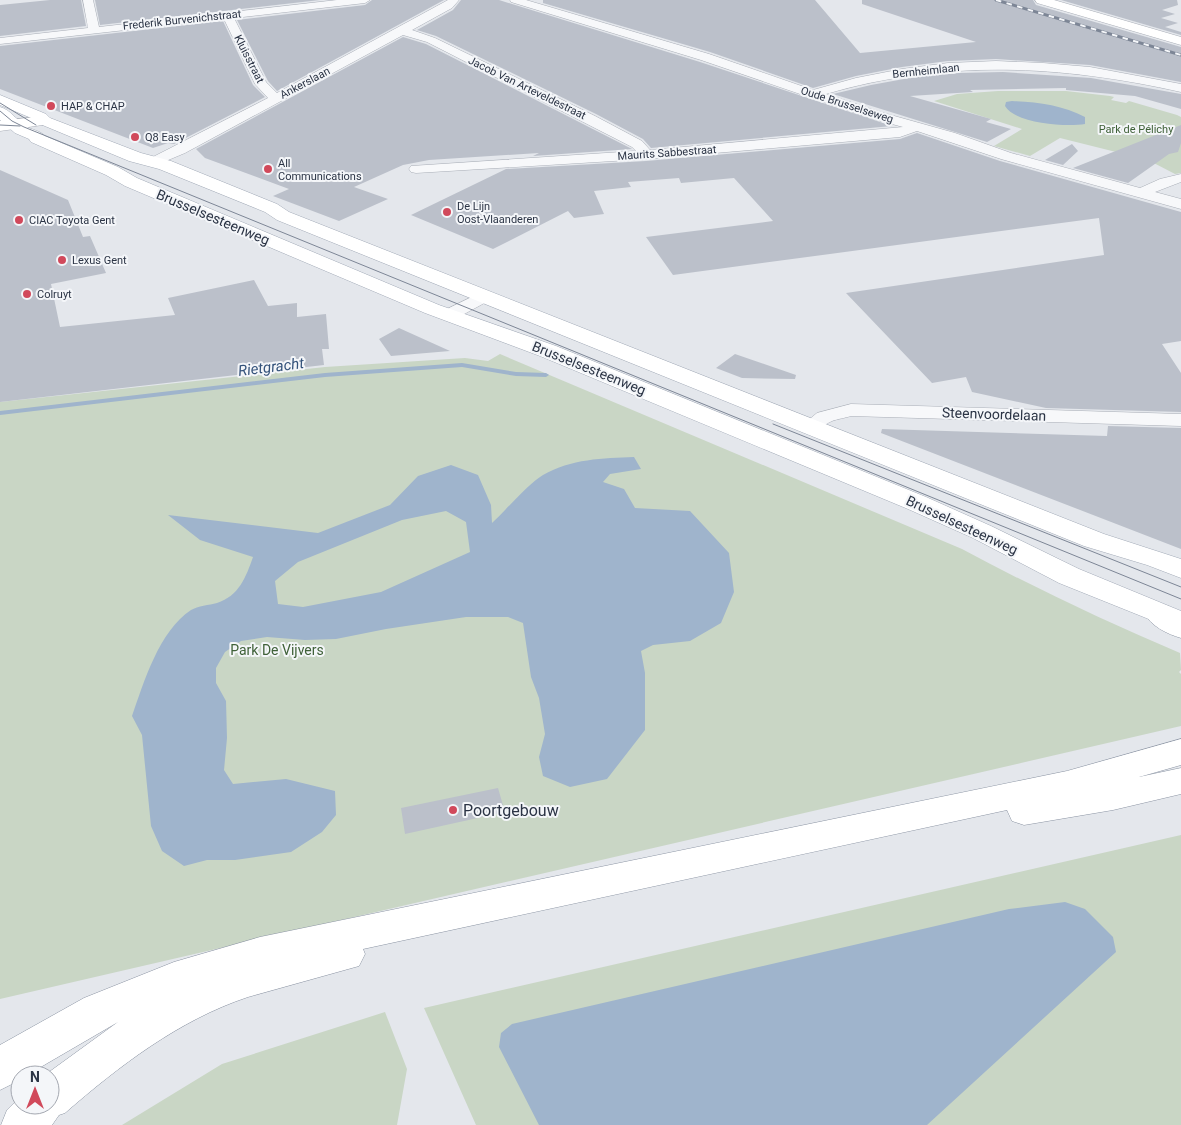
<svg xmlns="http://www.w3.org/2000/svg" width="1181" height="1125" font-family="Roboto,sans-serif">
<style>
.green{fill:#c9d6c5}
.water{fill:#9fb4cc;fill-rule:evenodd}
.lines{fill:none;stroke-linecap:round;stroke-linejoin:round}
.stream{fill:#9fb4cc;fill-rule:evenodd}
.building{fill:#bbc0ca}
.street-casing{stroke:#a9aeb7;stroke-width:1}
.secondary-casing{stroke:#a9aeb7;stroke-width:1}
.primary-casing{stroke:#a3abb8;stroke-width:1}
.highway-casing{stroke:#8b94a3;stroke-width:1}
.street{fill:#f7f8fa;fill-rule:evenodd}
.secondary{fill:#fff;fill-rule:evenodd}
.primary{fill:#fff;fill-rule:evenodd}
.highway{fill:#fff;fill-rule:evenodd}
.tram{stroke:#7d8696;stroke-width:1}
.rail-casing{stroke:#7d8696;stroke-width:3}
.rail{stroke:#f4f6f9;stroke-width:2;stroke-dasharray:5.5;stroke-linecap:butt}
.poi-dot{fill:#d1495b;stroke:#f4f6f9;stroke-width:2}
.labels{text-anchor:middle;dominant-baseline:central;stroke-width:4;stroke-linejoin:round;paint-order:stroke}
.far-street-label{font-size:11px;fill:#2b3445;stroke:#f4f6f9}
.far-poi-label{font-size:11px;fill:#2b3445;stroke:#f4f6f9;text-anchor:start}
.far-park-label{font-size:11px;fill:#3f6138;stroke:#f4f6f9}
.street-label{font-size:14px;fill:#2b3445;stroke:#f4f6f9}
.park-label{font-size:14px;fill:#3f6138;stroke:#f4f6f9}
.water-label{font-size:15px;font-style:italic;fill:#34527a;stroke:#f4f6f9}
.near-poi-label{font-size:16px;fill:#2b3445;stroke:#f4f6f9;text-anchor:start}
</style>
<rect width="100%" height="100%" fill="#e4e7ec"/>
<path class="green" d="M998 91H1066L1110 96 1114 97 1111 100 1126 103 1129 101 1177 115 1181 117V173L1175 174 1148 160 1060 138 1030 156 994 146 1022 129 934 101 957 94Z
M500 354 962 549C1033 587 1106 622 1180 653L1181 670 1179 672 1181 674V726L0 999V402L325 367 465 358 488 361Z
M1181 835V1125H476L424 1008Z
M385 1012 407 1069 397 1125H122L222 1064Z"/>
<path class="water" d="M1012 101C1037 102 1063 105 1085 117V124C1066 127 1016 124 1005 106L1006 102Z
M634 457 641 469 610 474 603 482 624 489 635 508 690 511 729 553 734 592 721 623 690 641 653 645 641 651 645 673V730L607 779 570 787 543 776 539 757 545 734 539 698 531 677 523 623 508 617H466L386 629 336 639 305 640 267 637 241 641 225 652 216 668V683L226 701 227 738 224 770 233 784 286 779 335 791 336 815 322 832 291 852 235 860H207L184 866 162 851 151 826 142 735 132 716C144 682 159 631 191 610 198 606 209 605 217 603 239 596 246 577 253 557L200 540 168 515 318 533 390 505 418 476 451 465 478 475 491 505 492 523C506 510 529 483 543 475 571 459 603 458 634 457ZM446 511 466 522 470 552 381 592 303 607 278 604 275 581 298 562 402 520Z
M1065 902 1085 909 1113 937 1116 952 927 1125H539L499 1047 501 1033 512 1024 1009 909Z"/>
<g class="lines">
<path class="stream" d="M462 363 516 372 546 373 549 375 546 377 516 376 462 367 325 377 0 415V411L325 373Z"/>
</g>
<path class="building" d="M50 0H81L86 26 0 36V5Z
M95 0H320L100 25Z
M372 0H444L277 91 268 81 237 20 365 5Z
M461 0H499L700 62 892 126 651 148 643 139 596 114 436 36 417 30 453 10Z
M543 0H815L860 53 976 42 862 4V0H1033L1036 5 1181 47V82L1090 65 996 59 948 61 902 67 856 76 813 88 710 52 543 3Z
M1061 0H1177L1178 5 1162 10 1175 14 1161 18 1178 23 1165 27 1181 32V35Z
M223 21 253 85 265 97 174 144 168 143 153 148 0 89V46Z
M403 37 426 44 632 149 533 156 539 153 429 160 403 165 354 187 388 199 339 221 273 196 289 189 205 158 196 149Z
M1003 72 1091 78 1181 94V109L1135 96 1066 90V88L970 90 973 92 910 96 991 119 986 122 1011 129 987 142 833 94 871 85 915 77 959 73Z
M1181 125V143L1178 152 1169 154 1128 183 1073 168Z
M917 133 1000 161 1181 212V341L1162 344 1181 373V412L1046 408 972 392 966 377 932 383 846 293 1104 255 1099 218 673 275 646 237 773 221 734 178 681 183 679 178 628 182 631 187 594 191 604 214 574 218 568 211 493 249 411 215 506 169 646 161 900 139Z
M1072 144 1078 151 1063 165 1045 160Z
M0 170 68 200 83 237 90 236 106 273 51 284 60 327 175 315 168 298 254 280 268 306 297 303V317L326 314 329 349H322L324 365 0 402Z
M399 328 450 351 391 356 379 339Z
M735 354 796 375 795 379 742 378 716 368Z
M1108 426 1181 428V549L881 433 882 429 1107 436Z
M498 788 505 812 405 834 401 808Z"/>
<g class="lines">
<g class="street-casing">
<path id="street" d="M83 0H93L99 27 337 0H370L365 3 234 18 266 82 277 93 448 0H459L452 8 412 30 435 38 595 116 642 141 650 150 903 127 870 118 701 60 511 2 510 0H526L709 54 813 90 856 78 902 69 948 63 996 61 1043 63 1090 67 1181 84V92C1061 65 945 59 826 94L880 112 955 133 1011 153 1140 188 1160 179 1181 174V182L1155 192 1181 199V209L1001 159 917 131 900 137 646 159 416 173 411 172 409 169 411 166 636 151 632 147 427 42 403 35 185 153 154 166 149 165 147 162 149 159 268 98 255 84 224 19 0 44V38L88 28Z
M484 291 490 292 493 296 490 300 455 319 449 320 443 319 440 315 443 311Z
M851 404 1181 414V426L851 416C845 418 837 419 832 421 820 426 817 435 803 431L800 427 817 413Z"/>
</g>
<g class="secondary-casing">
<path id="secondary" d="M1035 0H1054L1181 37V45L1037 3Z
M45 116 50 118 53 121 50 124 0 131V121Z"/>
</g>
<g class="primary-casing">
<path id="primary" d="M0 95 46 114 50 118 141 153 171 161 277 204 289 212 1104 534 1181 559V578L1147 565 1084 546 277 220 265 212 159 169 129 161 40 124 36 120 0 105Z
M0 107C11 110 17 121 27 127 33 130 40 131 45 136L118 167 137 178 439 305 556 346 926 497 991 526 1079 569 1181 611V632L1059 583 973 538 908 509 540 356 425 313 125 186 106 175 31 142 29 139 15 133 0 120Z"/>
</g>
<g class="highway-casing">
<path id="highway" d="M1158 603 1168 606 1181 614V638C1167 634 1151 626 1144 613L1148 606Z
M1181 739V765L1139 777 1181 768V794L1113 810 1024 825 1012 821 1007 810 363 949 365 954 359 966 248 997C179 1020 119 1066 65 1113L59 1115 52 1125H1L7 1110 20 1097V1105H50V1075H45L118 1022 27 1075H20V1080L0 1090V1045L84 998 174 962 260 937 1067 771Z"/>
</g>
<use href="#street" class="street"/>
<use href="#secondary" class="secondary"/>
<use href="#primary" class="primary"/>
<use href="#highway" class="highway"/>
<path class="tram" d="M0 103 36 125
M0 111 12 121 24 127 1181 599
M0 125 20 126
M773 424 1181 587"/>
<g class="rail-casing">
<path id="rail" d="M996 0 1181 55"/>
</g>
<use href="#rail" class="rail"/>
</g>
<g class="poi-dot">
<circle cx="51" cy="106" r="5"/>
<circle cx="135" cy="137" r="5"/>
<circle cx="268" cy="169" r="5"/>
<circle cx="447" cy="212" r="5"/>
<circle cx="19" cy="220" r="5"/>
<circle cx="62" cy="260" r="5"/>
<circle cx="27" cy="294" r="5"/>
<circle cx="453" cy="810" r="5"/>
</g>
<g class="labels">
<g class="far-street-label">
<text transform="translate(182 20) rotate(-6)">Frederik Burvenichstraat</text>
<text transform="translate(249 59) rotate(63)">Kluisstraat</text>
<text transform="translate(926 71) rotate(-6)">Bernheimlaan</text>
<text transform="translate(305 83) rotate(-28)">Ankerslaan</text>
<text transform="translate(527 88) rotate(26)">Jacob Van Arteveldestraat</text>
<text transform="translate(847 105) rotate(18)">Oude Brusselseweg</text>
<text transform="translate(667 153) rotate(-4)">Maurits Sabbestraat</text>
</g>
<g class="far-poi-label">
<text x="61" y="106">HAP &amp; CHAP</text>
<text x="145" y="137">Q8 Easy</text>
<text x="278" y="163">All<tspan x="278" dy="13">Communications</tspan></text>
<text x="457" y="206">De Lijn<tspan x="457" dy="13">Oost-Vlaanderen</tspan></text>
<text x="29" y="220">CIAC Toyota Gent</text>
<text x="72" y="260">Lexus Gent</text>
<text x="37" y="294">Colruyt</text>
</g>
<g class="far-park-label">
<text x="1136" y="129">Park de Pélichy</text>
</g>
<g class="street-label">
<text transform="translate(213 217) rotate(23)">Brusselsesteenweg</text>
<text transform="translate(589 368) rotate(22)">Brusselsesteenweg</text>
<text transform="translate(994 414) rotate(2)">Steenvoordelaan</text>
<text transform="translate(962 525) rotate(25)">Brusselsesteenweg</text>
</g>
<g class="park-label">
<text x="277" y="650">Park De Vijvers</text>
</g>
<g class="water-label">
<text transform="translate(271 367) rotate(-7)">Rietgracht</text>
</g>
<g class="near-poi-label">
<text x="463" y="810">Poortgebouw</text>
</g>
</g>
<g transform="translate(35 1090)"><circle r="24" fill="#f4f6f9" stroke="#a4a8b1"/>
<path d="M0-4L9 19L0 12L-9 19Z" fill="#d1495b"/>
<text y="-8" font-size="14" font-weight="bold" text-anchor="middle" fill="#2b3445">N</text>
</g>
</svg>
